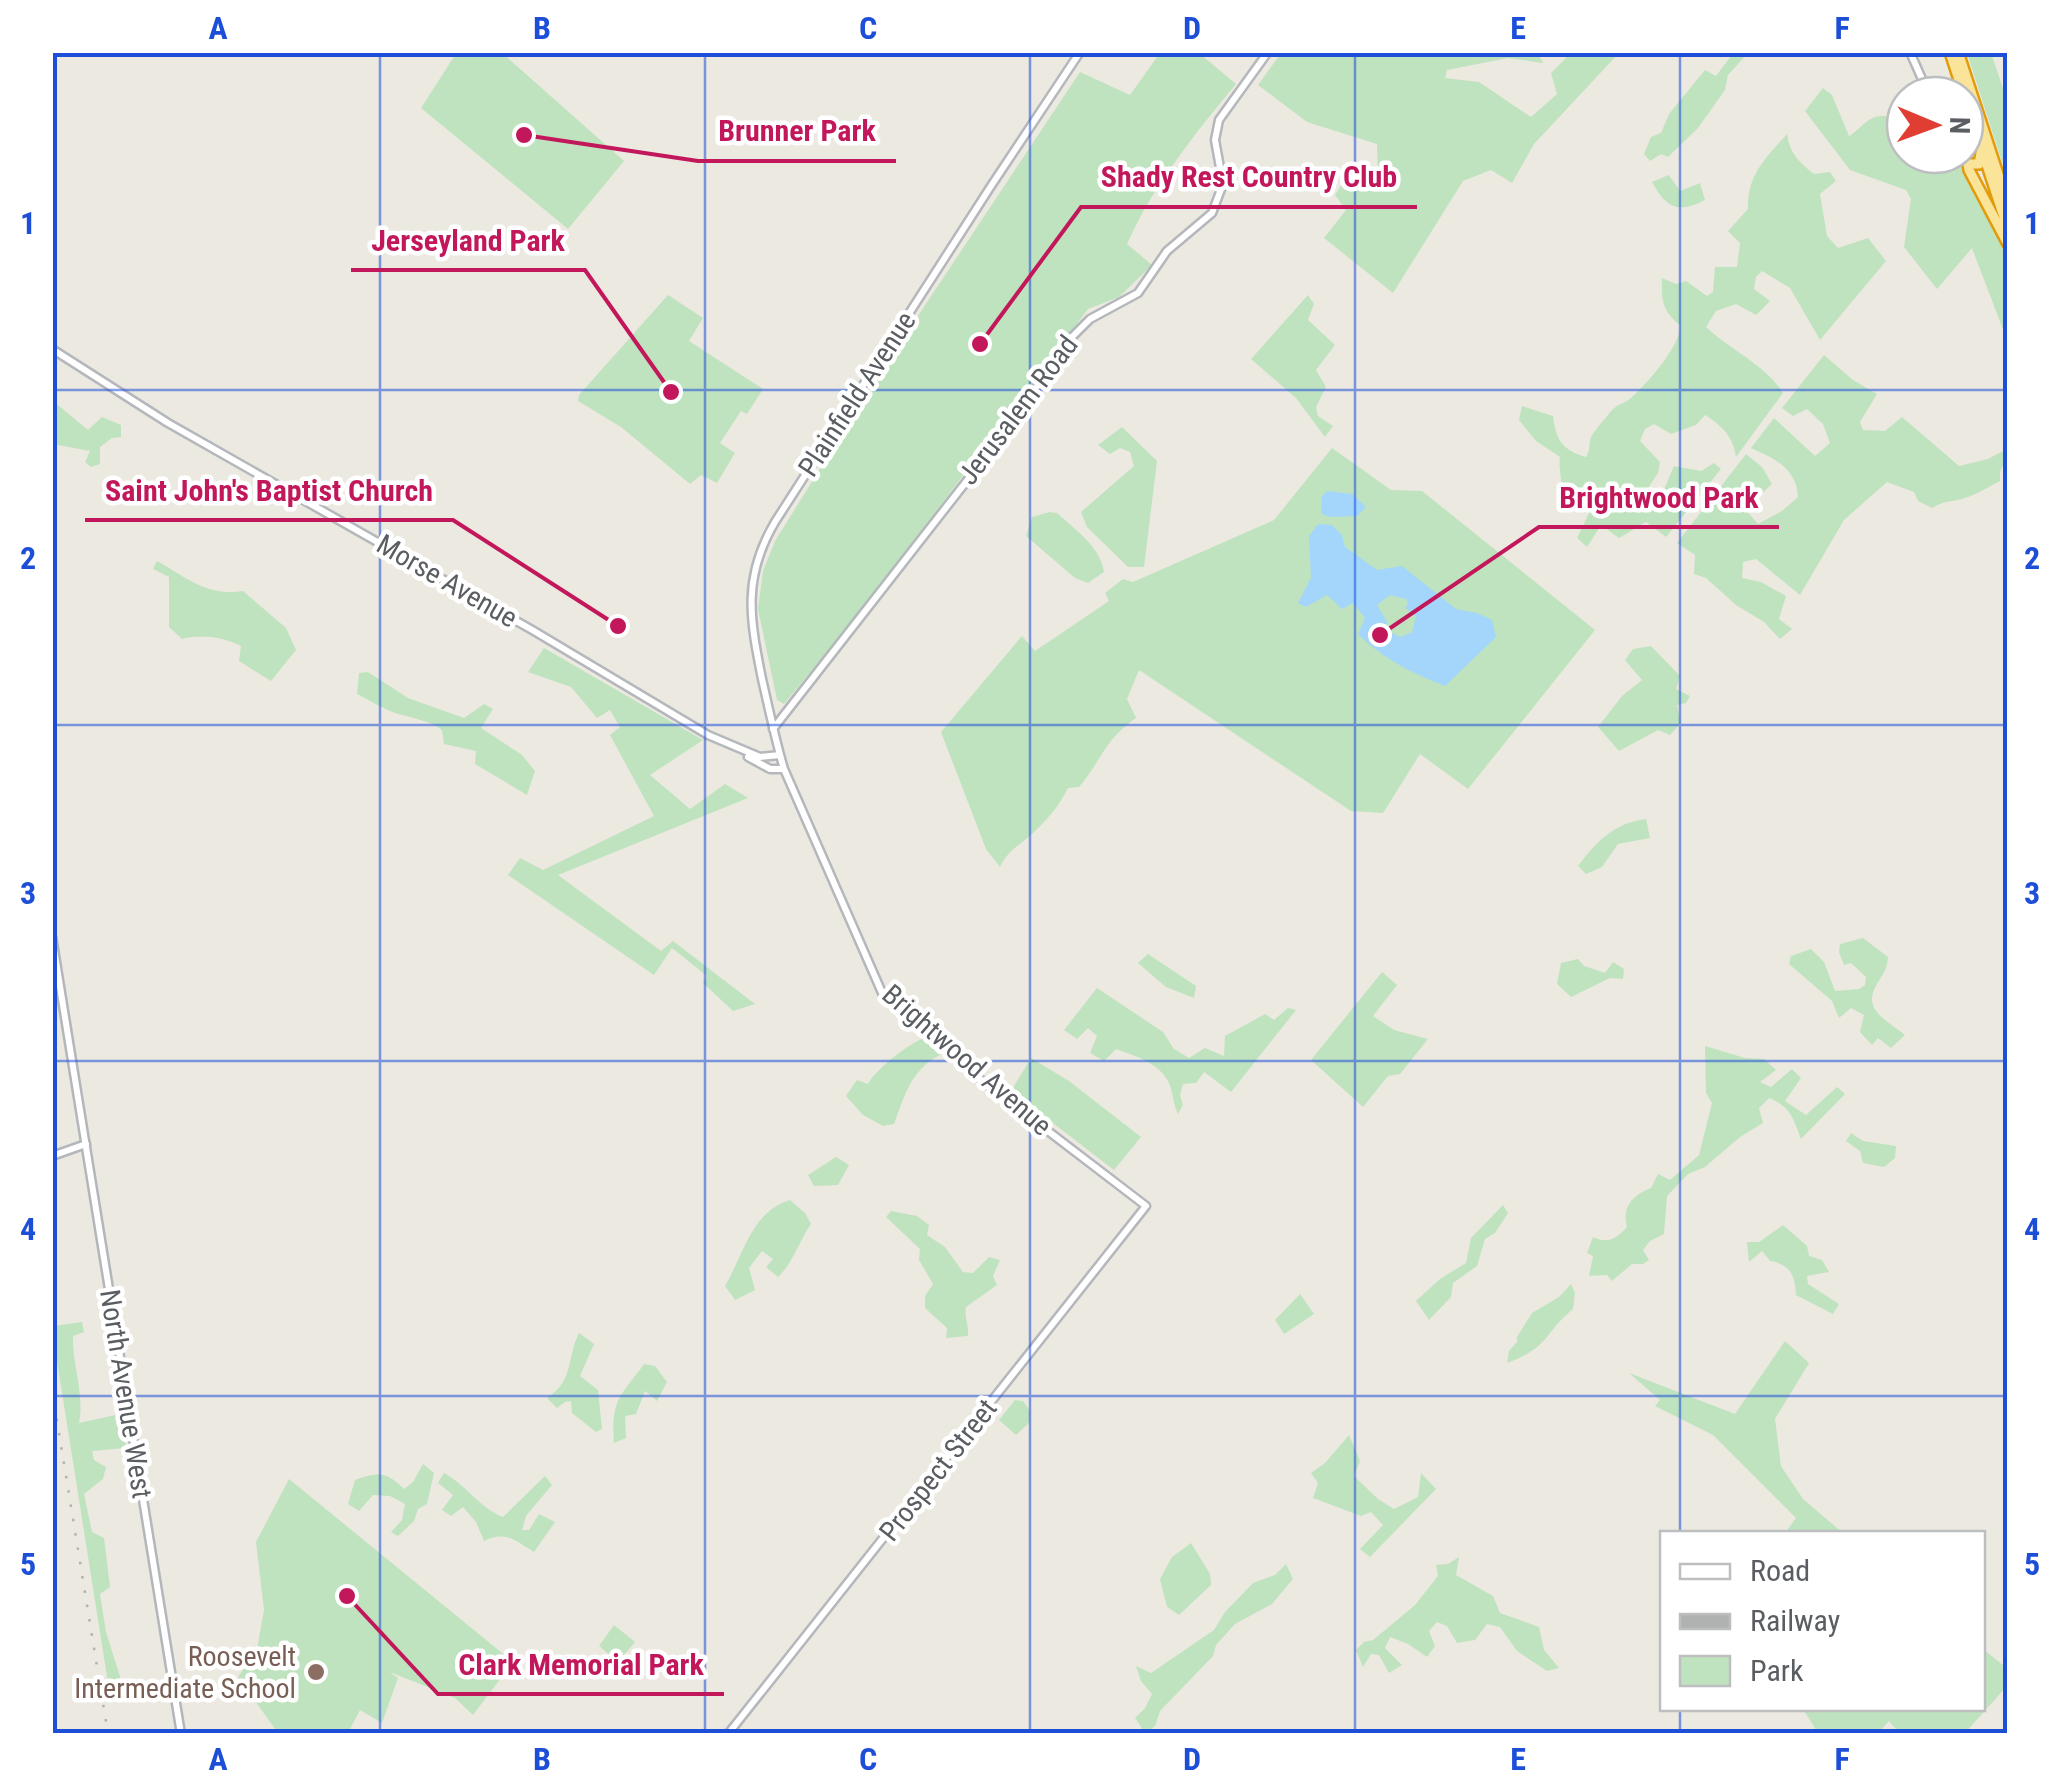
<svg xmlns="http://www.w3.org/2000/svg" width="2060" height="1786" font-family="'Roboto Condensed',sans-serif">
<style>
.green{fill:#bfe3be}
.water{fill:#a3d6fa;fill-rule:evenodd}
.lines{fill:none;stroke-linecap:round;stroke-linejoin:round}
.tertiary-casing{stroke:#b4b7bb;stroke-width:11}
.secondary-casing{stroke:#b3b6bb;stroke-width:11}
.trunk-casing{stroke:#e29c0b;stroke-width:14}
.tertiary{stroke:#fff;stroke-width:6}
.secondary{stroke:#fff;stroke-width:6}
.trunk{stroke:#f9e49a;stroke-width:9}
.rail{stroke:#b0b1b1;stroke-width:2.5;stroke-dasharray:2.5 12;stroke-linecap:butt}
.grid{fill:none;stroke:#1d4ed8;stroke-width:2.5;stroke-opacity:0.55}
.education-dot{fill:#8d6e63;stroke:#fff;stroke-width:4}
.labels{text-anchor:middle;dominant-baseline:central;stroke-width:9;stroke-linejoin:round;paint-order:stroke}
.street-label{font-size:28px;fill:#5a5d61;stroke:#fff}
.education-label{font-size:28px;fill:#785e54;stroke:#fff;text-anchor:end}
.leader{fill:none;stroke:#c2185b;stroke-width:4}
.callout-dot{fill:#c2185b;stroke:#fff;stroke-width:4}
.callout-label{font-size:30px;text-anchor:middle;font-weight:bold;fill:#c2185b;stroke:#fff;stroke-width:9;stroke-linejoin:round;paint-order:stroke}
.neatline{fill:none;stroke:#1d4ed8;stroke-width:4}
.grid-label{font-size:32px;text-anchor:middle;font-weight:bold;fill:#1d4ed8}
</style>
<rect width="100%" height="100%" fill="#ece9e1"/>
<path class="green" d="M457 52 502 53 624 161 568 229 421 108Z
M1734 52 1748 53 1728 75 1725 90 1698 128 1668 157 1661 154 1650 161 1644 154 1651 137 1661 133 1669 114 1705 70 1716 76Z
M1160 53H1199L1236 84C1194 135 1154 184 1127 244L1152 265 1119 297 1088 309 868 602 784 704 777 700 758 609 763 571 775 541 876 379 1080 72 1130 95Z
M1281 53H1538L1543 63 1508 58 1447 70 1445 78 1479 82 1531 117 1557 94 1551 73 1566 58V53H1619L1534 144 1512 183 1491 170 1463 181 1393 293 1324 238 1346 210 1335 195 1344 181 1378 175 1377 144 1307 122 1258 85Z
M1967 53H1991L2007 100V166L2003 165Z
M1823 88 1832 95 1849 136C1865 126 1869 112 1890 117L1905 142V155H1959L1990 212 2007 257V340L1972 248 1937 289 1904 247 1911 199 1906 190 1850 170 1805 111Z
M1787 134C1790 154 1799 162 1814 174L1830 172 1836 181 1820 194 1827 236 1838 248 1868 238 1886 261 1820 340 1790 288 1762 271 1756 277 1754 289 1770 301 1756 315 1736 304 1716 311 1706 327C1729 349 1767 366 1783 393L1736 457C1733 436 1722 426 1705 415L1696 425 1671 434 1654 424 1645 429 1640 441 1660 462 1658 473 1643 496 1644 504H1653L1663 492 1674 466 1701 471 1714 463 1721 469 1666 537 1646 522 1619 538 1601 525 1587 547 1577 538 1589 513 1561 493C1563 480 1558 471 1560 457L1536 441 1519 420 1522 406 1553 416C1556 440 1562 450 1586 457 1591 450 1588 442 1592 435 1597 428 1606 417 1612 410 1618 404 1626 403 1632 397 1647 384 1682 344 1680 325 1663 312 1661 300 1662 278L1676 284 1686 281 1707 296 1713 292 1715 267H1737L1740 243 1728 231 1748 209C1747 175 1765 159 1787 134Z
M1669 175 1680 191 1700 183 1705 200C1678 214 1666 208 1652 182Z
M668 295 703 318 689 341 763 389 747 414 741 411 720 443 735 453 717 483 701 475 690 484 621 427 578 401 579 395Z
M1308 295 1314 304 1308 320 1335 345 1316 370 1326 387 1316 407 1318 416 1333 426 1325 437 1296 398 1251 359Z
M1824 355 1853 380 1877 394 1860 422 1863 430 1885 431 1902 417 1959 466 1988 459 2003 451 2007 456 2000 472V481C1987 488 1972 497 1958 500 1947 502 1942 502 1932 508L1918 501 1914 492 1887 482 1844 520 1800 595 1756 559 1743 562 1742 578 1761 582 1786 596 1779 619 1792 629 1780 639 1764 622 1736 605 1706 578 1694 574 1695 555 1677 543 1746 454 1762 467 1772 484 1745 509 1758 524 1782 511 1798 497C1797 469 1774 458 1751 448L1774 418 1815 456 1830 443 1823 424 1807 409 1793 416 1782 408Z
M52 400 88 430 102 417 121 425V437L112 438 100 447V464L91 467 85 462 90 451 53 444Z
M1122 427 1157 461 1144 567H1128L1087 527 1081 512 1134 466 1130 452 1120 448 1110 454 1098 445Z
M1332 448 1391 490 1422 491 1595 630 1468 789 1420 754 1383 813 1351 811 1139 670 1127 699 1136 718C1104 740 1102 760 1079 787L1068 788C1059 806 1048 819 1033 833 1020 845 1008 850 1000 867L986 849 941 732 1022 636 1035 651 1109 601 1105 593 1123 579 1133 582 1274 520Z
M1050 512 1057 513C1074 529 1101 547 1104 572L1088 583 1075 578 1026 536 1032 517Z
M157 561C186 577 207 597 243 591L286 628 296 650 271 681 239 661 241 646C223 637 202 634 182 639L169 627V577L153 569Z
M1651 646 1680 676 1676 689 1690 696 1686 703 1677 705 1681 723 1670 735 1658 730 1619 751 1598 727 1622 696 1642 680 1625 660 1633 649Z
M544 648 703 740 650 775 690 809 725 784 748 798 558 875 661 951 673 941 755 1004 733 1011 703 983 707 976 672 948 654 975 508 875 520 858 543 870 654 816 610 735 620 727 610 710 597 718 571 687 528 672Z
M368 672 408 698 464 718 484 704 493 709 481 728 522 755 535 771 527 795 475 764 476 751 444 744 442 730C429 720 411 718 395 713 382 708 369 700 357 694L359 673Z
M1646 819 1650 838 1618 844 1602 867 1586 874 1578 866C1597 841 1614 823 1646 819Z
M1863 938 1888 957C1887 972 1882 974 1876 986 1862 1010 1888 1021 1905 1035L1891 1048 1878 1038 1872 1045 1860 1032 1864 1015 1851 1008 1839 1018 1832 1001 1789 964 1791 956 1811 949 1824 962 1835 991 1859 989 1865 985 1866 977 1851 963 1844 965 1839 952 1840 944Z
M1148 954 1196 986 1194 998 1166 987 1138 963Z
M1578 959 1584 966 1605 973 1613 962 1624 969 1623 979 1610 978 1571 997 1557 984 1561 963Z
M1382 972 1397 985 1373 1016 1394 1030 1428 1039 1400 1074 1388 1076 1363 1107 1311 1060Z
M1097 988 1163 1032 1174 1049 1189 1058 1205 1048 1224 1056 1225 1036 1265 1014 1274 1020 1288 1008 1296 1010 1231 1092 1204 1072 1196 1083 1183 1084 1180 1095 1183 1105 1178 1114C1173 1103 1173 1093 1169 1083 1160 1063 1135 1056 1116 1049L1104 1061 1090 1053 1097 1036 1088 1028 1077 1039 1064 1030Z
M922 1039 942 1054C912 1068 905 1094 894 1124L883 1126 863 1115 846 1096 857 1080 868 1084C875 1070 907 1045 922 1039Z
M1705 1046 1745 1058 1764 1059 1776 1070 1760 1082 1771 1087 1792 1069 1801 1078 1785 1101 1806 1115 1837 1087 1845 1094 1801 1139C1793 1118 1791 1107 1769 1098L1759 1108 1763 1123 1740 1137 1705 1167 1688 1174 1667 1196 1664 1234 1650 1241 1643 1250 1649 1260 1643 1264H1632L1612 1281 1607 1275 1589 1276 1593 1256 1587 1253 1593 1237C1608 1244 1616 1239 1627 1227 1622 1207 1631 1196 1651 1188L1658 1174 1670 1180 1699 1155 1712 1103 1706 1093Z
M1031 1058 1069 1081 1141 1137 1114 1170 1011 1091Z
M1851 1133 1863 1141 1896 1146 1895 1158 1884 1167 1863 1163 1860 1151 1846 1141Z
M836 1157 849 1165 838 1185 814 1186 808 1175Z
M790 1200 805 1213 811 1224C799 1241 793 1263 778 1277L766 1267 773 1259 762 1251 749 1268 755 1290 735 1300 725 1286C744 1254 751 1212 790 1200Z
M1503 1205 1508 1213 1495 1233 1485 1239 1477 1266 1453 1283 1451 1297 1429 1320 1416 1301 1440 1279 1466 1263 1471 1238Z
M891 1211 917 1216 929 1225 927 1235 945 1247 963 1272 973 1273 989 1257 1000 1260 993 1276 997 1285 966 1307C964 1318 969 1325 968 1336L946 1338 947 1328 925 1308V1296L933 1284 919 1260 920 1249 886 1217Z
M1783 1225 1807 1246 1809 1256 1822 1260 1829 1272 1807 1276 1808 1284 1839 1304 1833 1314 1796 1295C1795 1275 1790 1264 1770 1261L1762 1251 1749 1262 1747 1242H1759Z
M1571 1284 1575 1293 1573 1309C1542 1335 1550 1347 1507 1363L1509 1351 1517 1342V1337L1532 1313 1559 1297Z
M1300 1294 1314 1314 1284 1334 1275 1320Z
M82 1322 84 1332 73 1336C72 1365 85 1395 79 1423L120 1414 126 1448 92 1451 94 1460 106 1467 103 1479 84 1494 92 1532 104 1538 110 1587 100 1594 106 1632 122 1683 109 1689 53 1336V1326Z
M579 1333 594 1344 580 1376 598 1390 602 1429 596 1432 572 1413 571 1401 565 1402 557 1408 547 1398C575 1379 566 1359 579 1333Z
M1785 1341 1809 1363 1775 1419 1781 1466 1803 1499 1843 1533H1785L1796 1518 1713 1435 1655 1406 1660 1400 1629 1373 1735 1414Z
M644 1364 655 1366 667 1382 657 1401 645 1391 636 1414 625 1416 626 1438 614 1443C611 1399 620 1397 644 1364Z
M1015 1400 1023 1401 1030 1411V1422L1016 1435 999 1420Z
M1349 1435 1360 1461 1354 1476 1378 1499 1394 1509 1418 1497 1421 1473 1436 1489 1370 1557 1360 1549 1383 1525 1371 1512 1361 1516 1313 1498 1318 1483 1311 1473 1325 1463Z
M423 1464 434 1473 427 1504 418 1509 414 1521 398 1536 391 1532 402 1520 405 1504 390 1496 373 1495 359 1511 348 1504 355 1480C378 1472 386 1471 404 1489L413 1482Z
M444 1473C466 1485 480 1508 503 1517L545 1476 552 1485 526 1516 522 1530H529L539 1514 555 1522 534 1552C516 1541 506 1530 484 1541L476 1522 463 1507 451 1516 442 1510 453 1495 438 1483Z
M289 1479 513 1662 473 1715 455 1698 390 1672 398 1678 382 1723 360 1710 348 1733H278L238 1677 257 1649 264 1610 256 1542Z
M1191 1543 1210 1574 1211 1585 1179 1615 1167 1607 1160 1579 1172 1557Z
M1459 1557 1456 1575 1493 1596 1500 1613 1539 1627 1544 1650 1559 1668 1547 1671 1517 1651 1500 1627 1487 1624 1475 1640 1457 1643 1447 1626 1437 1622 1429 1631 1435 1646 1427 1657 1408 1644 1390 1637 1385 1648 1402 1665 1389 1673 1379 1655 1371 1654 1363 1667 1356 1650 1364 1642 1373 1640 1415 1605 1438 1576 1436 1565 1448 1564Z
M1286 1564 1293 1579 1272 1604 1235 1624 1216 1645 1213 1656 1160 1711 1155 1726 1145 1733 1135 1718 1145 1708 1152 1694 1141 1681 1136 1666 1151 1673 1214 1630 1225 1612 1253 1583 1275 1575Z
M614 1625 635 1642 618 1662 599 1646Z
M1983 1649 2004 1666 2007 1663V1686L1965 1733H1899L1889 1721 1878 1733H1818L1803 1709 1982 1708Z"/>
<path class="water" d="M1327 491 1352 494 1366 507 1357 516 1331 517 1321 514 1322 496Z
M1318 524 1332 525 1342 535 1345 547 1377 570 1402 566 1456 609 1477 613 1492 620 1496 637 1445 686C1412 673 1383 659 1358 634L1365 618 1353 603 1342 609 1327 595 1306 607 1298 603 1311 578 1309 536ZM1390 595 1406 599 1408 604 1405 608 1416 616 1412 632 1401 637 1385 630 1387 622 1377 605Z"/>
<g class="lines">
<g class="tertiary-casing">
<path id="tertiary" d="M1910 52 1929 95
M52 349 168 423 534 631 708 735 760 757 780 755
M773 729 1005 432 1072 337 1090 319 1138 293 1167 251 1212 213 1223 184 1215 140 1219 120 1268 52
M748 757 770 769H784
M52 1156 86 1144
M728 1734 1146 1206 980 1079 883 995 784 769C775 739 769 709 762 679 750 619 742 578 775 522L991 186 1080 52"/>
</g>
<g class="secondary-casing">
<path id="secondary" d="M52 937 181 1734"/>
</g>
<g class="trunk-casing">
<path id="trunk" d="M1950 52 1964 95
M1958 52 2008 205
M1965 98 2008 229
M1981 153 1979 164H1968L1969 170 2008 244"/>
</g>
<use href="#tertiary" class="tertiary"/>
<use href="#secondary" class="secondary"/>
<use href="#trunk" class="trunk"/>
<path class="rail" d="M52 1390 108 1734"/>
</g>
<path class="grid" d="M380 52V1734M705 52V1734M1030 52V1734M1355 52V1734M1680 52V1534M52 390H2008M52 725H2008M52 1061H2008M52 1396H2008M1680 1708V1734"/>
<circle class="education-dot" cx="316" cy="1672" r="10"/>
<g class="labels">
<g class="street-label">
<text transform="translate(857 394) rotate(-57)">Plainfield Avenue</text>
<text transform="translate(1018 410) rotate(-53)">Jerusalem Road</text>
<text transform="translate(447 581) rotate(30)">Morse Avenue</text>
<text transform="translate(967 1060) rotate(41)">Brightwood Avenue</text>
<text transform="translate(126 1394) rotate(81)">North Avenue West</text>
<text transform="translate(938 1470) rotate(-52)">Prospect Street</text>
</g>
<g class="education-label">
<text x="296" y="1656">Roosevelt<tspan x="296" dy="32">Intermediate School</tspan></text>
</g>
</g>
<path class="leader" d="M524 135L698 161H896M980 344L1081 207H1417M671 392L585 270H351M618 626L453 520H85M1380 635L1539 527H1779M347 1596L438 1694H724"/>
<g class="callout-dot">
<circle cx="524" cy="135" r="10"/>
<circle cx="980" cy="344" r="10"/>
<circle cx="671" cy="392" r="10"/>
<circle cx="618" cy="626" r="10"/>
<circle cx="1380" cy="635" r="10"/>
<circle cx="347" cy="1596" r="10"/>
</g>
<g class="callout-label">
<text x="797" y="141">Brunner Park</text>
<text x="1249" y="187">Shady Rest Country Club</text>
<text x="468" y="251">Jerseyland Park</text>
<text x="269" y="501">Saint John's Baptist Church</text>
<text x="1659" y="508">Brightwood Park</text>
<text x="581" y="1675">Clark Memorial Park</text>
</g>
<rect width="2060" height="1786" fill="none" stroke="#ffffff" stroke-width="110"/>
<rect x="1660" y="1531" width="325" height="180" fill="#ffffff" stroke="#bdbec0" stroke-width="2.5"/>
<rect x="1680" y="1564" width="50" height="15" fill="#ffffff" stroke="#bdbec0" stroke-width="2.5"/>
<text x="1750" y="1581" font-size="30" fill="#5a5d61">Road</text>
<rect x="1680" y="1614" width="50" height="15" fill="#b0b1b1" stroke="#bdbec0" stroke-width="2.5"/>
<text x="1750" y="1631" font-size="30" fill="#5a5d61">Railway</text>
<rect x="1680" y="1656" width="50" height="30" fill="#bfe3be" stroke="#bdbec0" stroke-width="2.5"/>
<text x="1750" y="1681" font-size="30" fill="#5a5d61">Park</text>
<g transform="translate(1935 125) rotate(91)"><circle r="48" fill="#ffffff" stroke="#bdbec0" stroke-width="2.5"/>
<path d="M0-8L18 38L0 25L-18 38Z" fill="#e03e33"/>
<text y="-15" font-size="28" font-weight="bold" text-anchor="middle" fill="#5a5d61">N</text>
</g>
<rect x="55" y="55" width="1950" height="1676" class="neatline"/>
<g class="grid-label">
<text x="218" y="39">A</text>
<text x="542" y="39">B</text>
<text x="868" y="39">C</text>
<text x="1192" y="39">D</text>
<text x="1518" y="39">E</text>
<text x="1842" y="39">F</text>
<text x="28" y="234">1</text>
<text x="2032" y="234">1</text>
<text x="28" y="569">2</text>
<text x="2032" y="569">2</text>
<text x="28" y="904">3</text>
<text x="2032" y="904">3</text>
<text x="28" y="1240">4</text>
<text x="2032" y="1240">4</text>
<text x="28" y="1575">5</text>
<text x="2032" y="1575">5</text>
<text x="218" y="1770">A</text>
<text x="542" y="1770">B</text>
<text x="868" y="1770">C</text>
<text x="1192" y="1770">D</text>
<text x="1518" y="1770">E</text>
<text x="1842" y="1770">F</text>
</g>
</svg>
